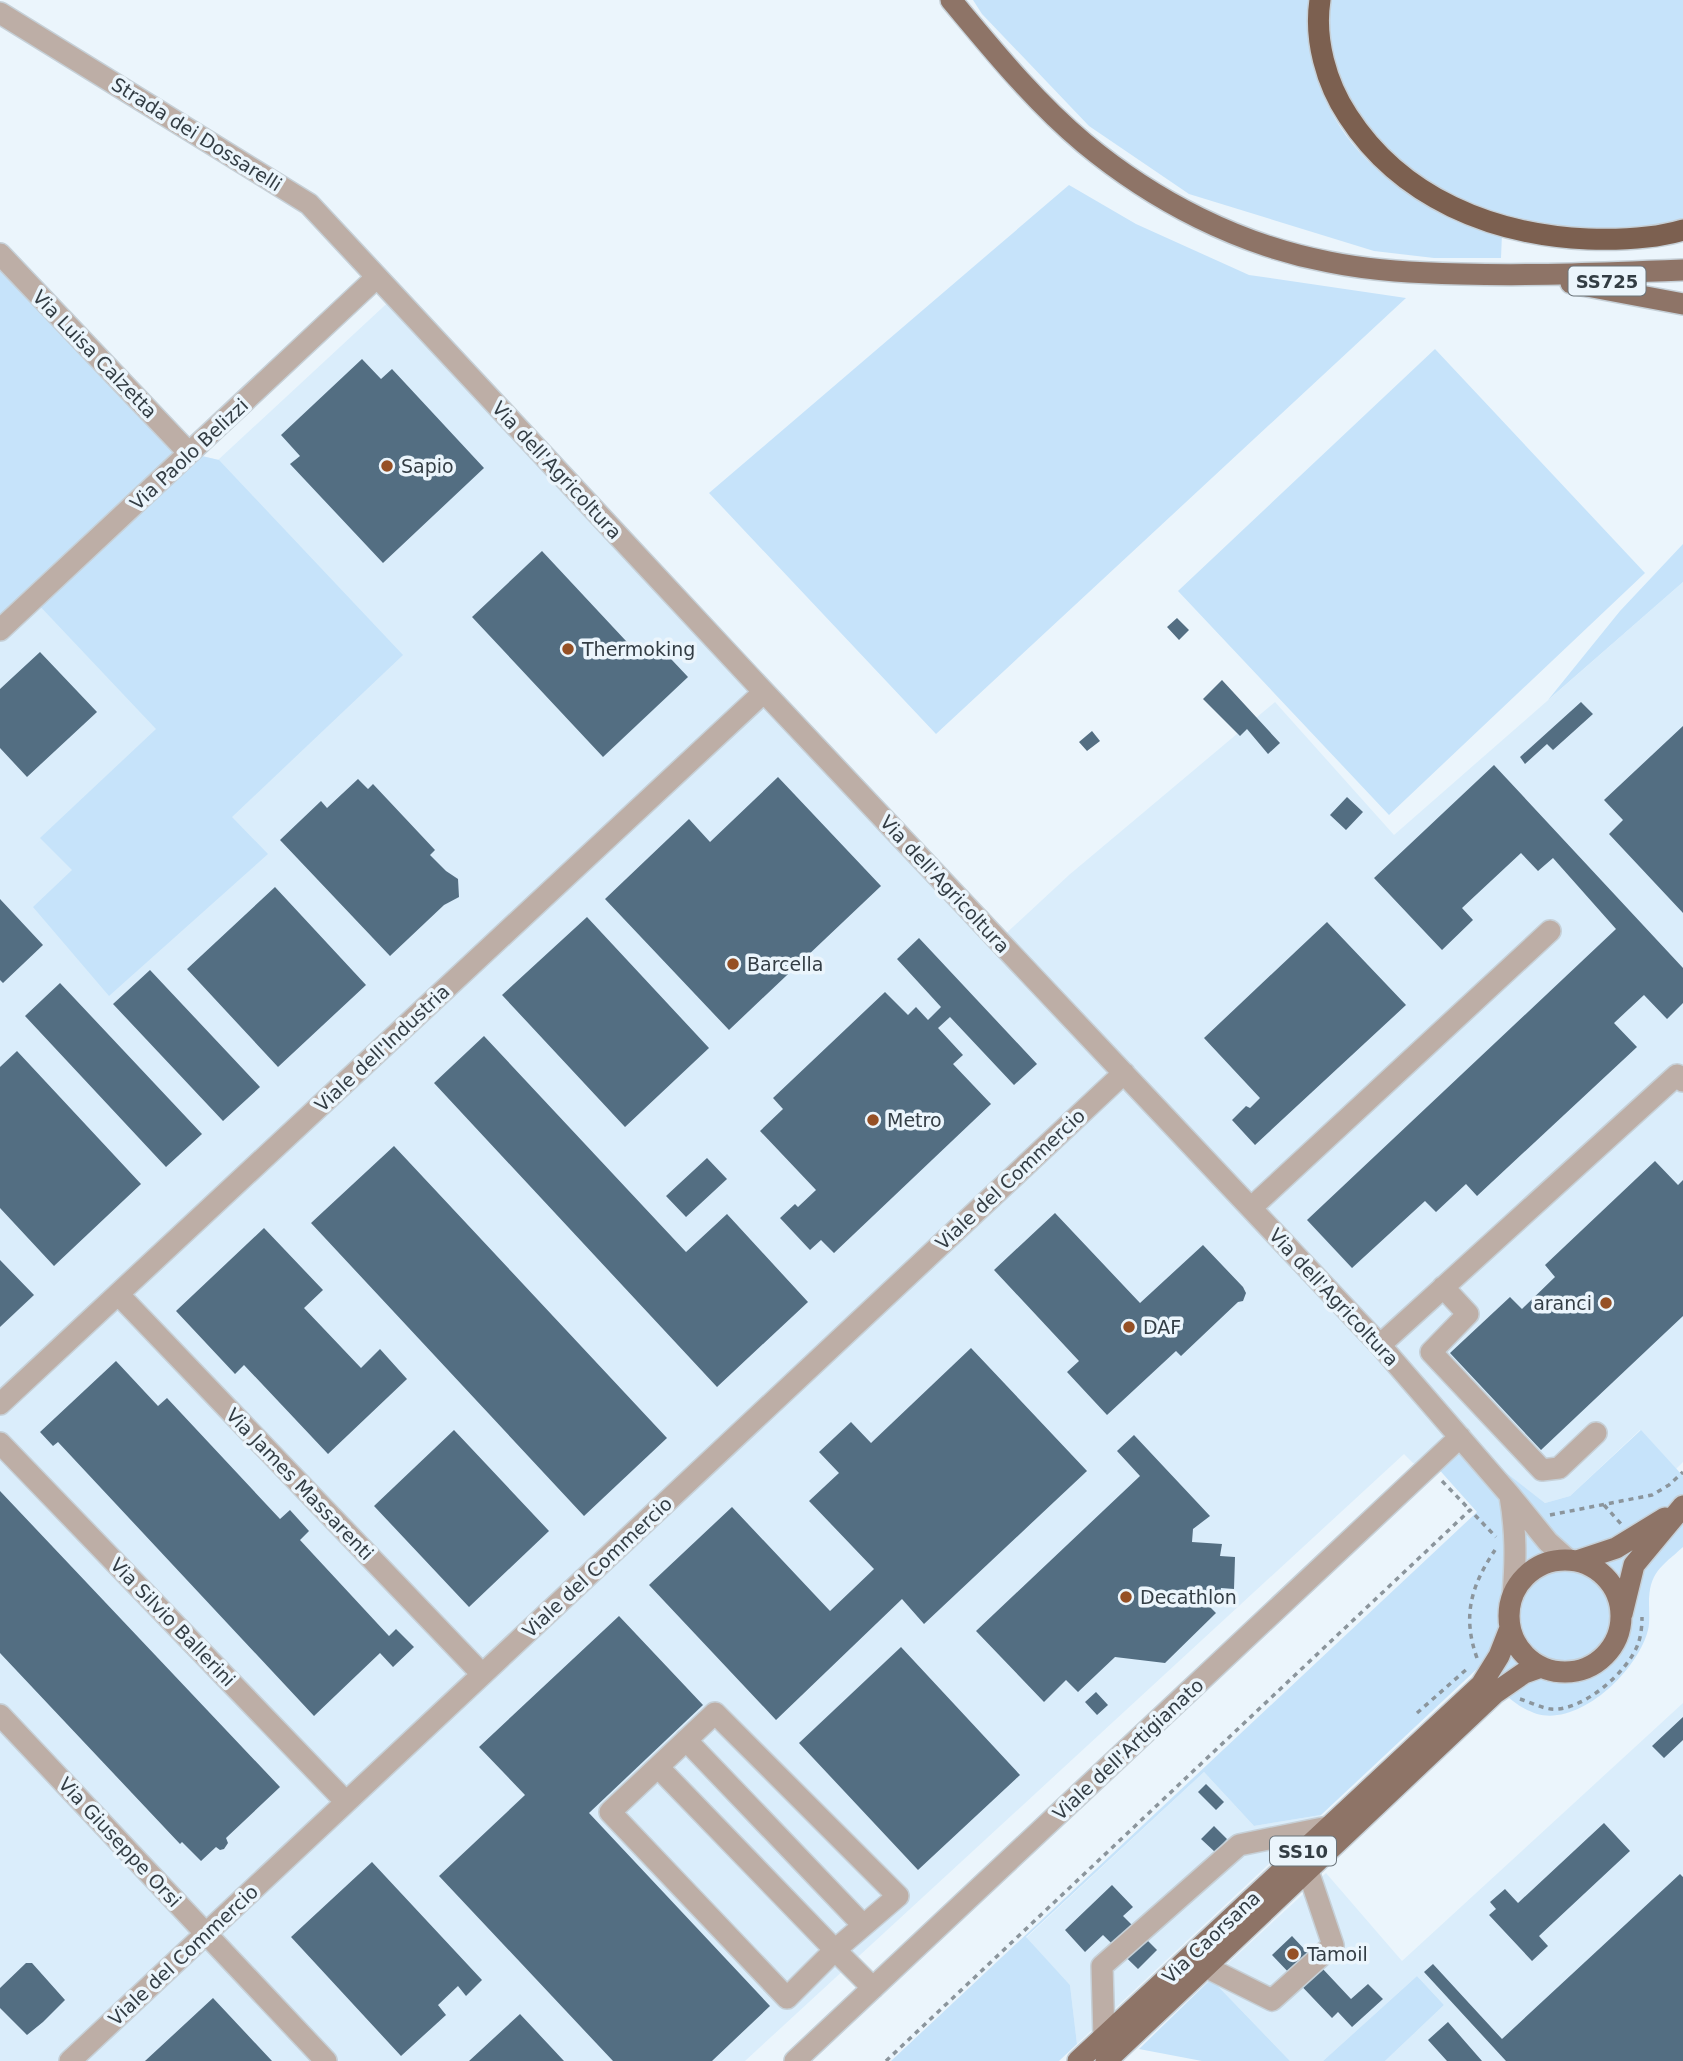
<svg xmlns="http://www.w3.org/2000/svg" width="1683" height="2061" font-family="'DejaVu Sans',sans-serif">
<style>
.built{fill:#daedfb}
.green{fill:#c6e3fa}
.building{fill:#536e82}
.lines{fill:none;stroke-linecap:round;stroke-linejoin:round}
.minor-casing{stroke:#c6d0d7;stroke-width:24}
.major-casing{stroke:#c6d0d7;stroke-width:24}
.highway-casing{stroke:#c6d0d7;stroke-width:24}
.path{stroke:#8b959c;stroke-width:3.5;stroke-dasharray:5 5;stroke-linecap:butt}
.minor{stroke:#bdaea6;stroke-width:21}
.major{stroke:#8e7467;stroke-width:21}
.highway{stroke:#7c6050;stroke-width:21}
.poi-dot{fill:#955025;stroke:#ebf5fc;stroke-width:2.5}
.labels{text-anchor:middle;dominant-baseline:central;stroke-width:7;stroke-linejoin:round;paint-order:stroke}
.shield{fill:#ebf5fc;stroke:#6a747b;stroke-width:2}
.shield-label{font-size:18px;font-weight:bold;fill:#333d44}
.street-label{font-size:19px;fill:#333d44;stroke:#ebf5fc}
.poi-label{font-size:19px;fill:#333d44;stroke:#ebf5fc;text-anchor:start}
</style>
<rect width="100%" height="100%" fill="#ebf5fc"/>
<path class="built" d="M0 255 189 453 218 460 396 295 1000 939 1069 875 1275 702 1394 835 1683 582V1462L1676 1469 1640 1430 1570 1496 1545 1503 1459 1437 1435 1465 1413 1463 1404 1454 745 2061H0Z
M1683 1703V2061H1385L1444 2005 1417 1976 1323 2061H1290L1211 1979 1326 1873 1402 1961Z
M1204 1772 1254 1826 1321 1815 1077 2044 1070 1985 1026 1938Z"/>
<path class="green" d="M973 0H1309C1311 26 1310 54 1318 80 1335 135 1375 174 1423 203 1436 211 1451 220 1466 225 1478 229 1490 231 1502 234L1501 258H1434L1374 251 1189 194 1089 126 982 14Z
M1327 0H1683V221L1652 228 1594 231 1546 228 1452 200 1386 155 1345 98 1329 47Z
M1069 185 1136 224 1249 275 1406 298 936 734 709 493Z
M0 255 189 453 219 460 403 655 232 817 268 854 109 996 33 907 72 870 40 838 156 729 35 601 0 632Z
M1435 349 1645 573 1389 815 1178 591Z
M1683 544V582L1548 700 1620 611Z
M1641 1430 1683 1476V1547C1661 1567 1649 1572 1649 1604 1649 1612 1650 1622 1648 1630 1638 1670 1581 1726 1537 1714 1512 1706 1496 1685 1478 1668L1321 1815 1254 1826 1204 1772 1026 1937 1070 1985 1077 2044 1059 2061H891L1477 1512 1435 1465 1459 1436 1545 1503 1570 1496Z
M1417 1976 1444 2005 1385 2061H1323Z
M1211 1979 1290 2061H1202L1139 2049Z"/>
<path class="building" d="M362 359 381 379 392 369 484 468 383 563 290 464 300 456 281 435Z
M542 551 640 656 655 642 688 677 603 757 472 617Z
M1177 618 1189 630 1179 640 1167 627Z
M40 652 97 712 27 777 0 748V689Z
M1222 680 1280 743 1268 754 1247 729 1240 736 1203 699Z
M1581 702 1593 714 1553 750 1547 744 1525 764 1520 757Z
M1683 726V913L1609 834 1623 820 1604 800Z
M1092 731 1100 741 1087 751 1079 742Z
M1494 765 1683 968V1003L1667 1019 1644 995 1614 1023 1637 1047 1477 1196 1466 1184 1436 1212 1425 1201 1352 1268 1307 1220 1616 929 1553 858 1538 871 1521 853 1462 908 1473 920 1442 950 1374 878Z
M778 777 881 886 729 1030 605 899 689 819 710 842Z
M358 779 368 789 373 784 435 850 430 855 446 871 458 879 459 897 444 905 390 956 280 840 321 801 327 808Z
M1347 797 1363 812 1346 830 1330 815Z
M275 887 366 985 278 1067 187 969Z
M0 899 43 945 3 983 0 980Z
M587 917 709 1048 625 1127 502 995Z
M1327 922 1406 1005 1255 1145 1232 1120 1246 1106 1250 1108 1260 1098 1204 1038Z
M919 938 1037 1064 1014 1085 950 1017 938 1028 963 1055 953 1064 991 1104 834 1253 821 1240 810 1250 780 1218 795 1204 798 1207 816 1190 760 1131 783 1109 773 1098 885 992 908 1015 916 1007 928 1020 941 1007 897 959Z
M150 970 260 1087 223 1121 113 1004Z
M60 983 202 1134 166 1167 25 1016Z
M484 1036 686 1252 727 1214 808 1302 717 1387 434 1083Z
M17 1051 141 1184 54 1266 0 1208V1067Z
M394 1146 667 1438 584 1516 311 1223Z
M707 1158 727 1179 686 1217 666 1196Z
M1655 1161 1678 1185 1683 1180V1316L1541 1450 1450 1353 1510 1297 1522 1309 1555 1277 1545 1265Z
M1055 1213 1140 1303 1203 1245 1243 1287 1246 1293 1243 1301 1238 1302 1181 1356 1176 1351 1107 1415 1067 1372 1079 1361 994 1270Z
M264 1228 323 1290 304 1308 361 1368 380 1349 407 1379 328 1454 244 1365 235 1374 176 1311Z
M0 1260 34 1295 0 1327Z
M971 1348 1087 1471 924 1624 902 1599 776 1720 649 1585 732 1507 830 1611 874 1569 809 1501 839 1473 819 1452 851 1422 871 1443Z
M116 1361 158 1406 167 1398 280 1519 290 1510 309 1531 300 1540 389 1636 396 1629 414 1647 393 1667 380 1653 314 1716 58 1442 53 1446 40 1432Z
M454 1430 549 1531 469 1607 374 1506Z
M1134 1435 1210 1516 1193 1529 1192 1542 1222 1544 1220 1556 1235 1557 1234 1589 1221 1588 1218 1605 1206 1603 1216 1613 1165 1663 1115 1657 1078 1692 1066 1680 1044 1702 976 1631 1140 1476 1117 1451Z
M0 1491 280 1787 226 1838 228 1843 224 1849 220 1850 216 1847 201 1861 182 1842 180 1844 0 1653Z
M619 1616 703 1705 589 1813 770 2006 712 2061H613L439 1876 525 1795 479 1747Z
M901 1647 1020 1775 918 1870 799 1743Z
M1096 1692 1108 1705 1097 1715 1085 1702Z
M1683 1717V1740L1664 1758 1652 1746Z
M1206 1784 1224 1802 1216 1810 1198 1792Z
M1604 1823 1630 1851 1539 1936 1548 1946 1532 1961 1489 1915 1496 1909 1490 1902 1505 1889 1518 1903Z
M1214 1826 1227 1839 1215 1852 1201 1839Z
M372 1862 482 1980 466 1996 458 1986 438 2005 446 2015 401 2056 291 1937Z
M1680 1874 1683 1877V2061H1506L1424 1972 1433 1964 1502 2039Z
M1112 1885 1133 1907 1123 1916 1157 1950 1138 1969 1103 1935 1085 1952 1065 1930Z
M1292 1936 1351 1999 1368 1984 1383 1999 1352 2027 1338 2012 1332 2018 1272 1955Z
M26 1963H32L65 2000 43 2022 27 2035 0 2008V1988Z
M213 1998 272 2061H145Z
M520 2014 564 2061H469Z
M1448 2022 1482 2061H1447L1428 2040Z"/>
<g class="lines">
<g class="minor-casing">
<path id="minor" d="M0 13 309 204 764 692 1380 1345 1509 1494 1548 1542 1567 1559
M0 254 189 453
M0 630 377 277
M1251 1208 1550 931
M1443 1287 1468 1314 1431 1352 1542 1470 1559 1468 1596 1433
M118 1294 482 1674
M1380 1345 1677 1075 1683 1081
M0 1404 764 692
M0 1443 346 1802
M1510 1496C1516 1531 1516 1559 1513 1595
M0 1715 326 2061
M686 1740 863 1925
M658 1767 835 1950 787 1998 610 1812 715 1713 898 1896 835 1950 873 1988
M1206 1967 1272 2000 1333 1945 1308 1871
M1104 2038 1102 1966 1239 1845 1328 1827
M70 2061 1124 1073
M795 2061 1460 1437"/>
</g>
<g class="major-casing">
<path id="major" d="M951 0C992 49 1034 101 1084 143 1154 201 1239 245 1329 262 1373 271 1417 273 1461 274 1535 276 1609 273 1683 270
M1571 283 1683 304
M1509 1616a56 56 0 1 1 112 0a56 56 0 1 1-112 0Z
M1577 1561 1616 1548 1665 1518
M1622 1614 1634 1565 1683 1506
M1078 2061 1481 1685 1499 1656 1510 1628
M1106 2061 1495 1693 1524 1673 1541 1667"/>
</g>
<g class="highway-casing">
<path id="highway" d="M1320 0C1314 39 1326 83 1348 116 1401 198 1493 235 1588 239 1620 240 1653 239 1683 230"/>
</g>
<path class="path" d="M1442 1481 1470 1510
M1604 1505 1622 1525
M1550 1515 1652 1495 1669 1485 1683 1472
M1477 1658C1462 1616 1471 1586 1495 1550
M1520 1699C1530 1702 1541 1708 1551 1709 1582 1712 1628 1672 1638 1644 1641 1636 1642 1626 1642 1617
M1417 1713 1468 1668
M886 2061 1470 1510 1496 1537"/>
<use href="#minor" class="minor"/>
<use href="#major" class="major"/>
<use href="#highway" class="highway"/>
</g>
<g class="poi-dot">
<circle cx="387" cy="466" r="7"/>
<circle cx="568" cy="649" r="7"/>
<circle cx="733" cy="964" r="7"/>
<circle cx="873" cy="1120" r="7"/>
<circle cx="1606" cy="1303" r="7"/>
<circle cx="1129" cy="1327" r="7"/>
<circle cx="1126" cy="1597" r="7"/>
<circle cx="1293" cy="1954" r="7"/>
</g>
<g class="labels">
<g class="shield">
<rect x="1568.5" y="266.5" width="77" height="29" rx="5"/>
<rect x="1270" y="1836.5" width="66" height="29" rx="5"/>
</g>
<g class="shield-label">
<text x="1607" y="281">SS725</text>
<text x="1303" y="1851">SS10</text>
</g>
<g class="street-label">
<text transform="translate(197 134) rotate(32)">Strada dei Dossarelli</text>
<text transform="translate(95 354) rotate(46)">Via Luisa Calzetta</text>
<text transform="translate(189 454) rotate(-43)">Via Paolo Belizzi</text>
<text transform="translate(557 470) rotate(47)">Via dell'Agricoltura</text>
<text transform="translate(945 884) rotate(47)">Via dell'Agricoltura</text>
<text transform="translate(382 1048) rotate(-43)">Viale dell'Industria</text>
<text transform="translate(1010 1179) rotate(-43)">Viale del Commercio</text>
<text transform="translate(1334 1297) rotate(47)">Via dell'Agricoltura</text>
<text transform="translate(300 1484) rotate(46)">Via James Massarenti</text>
<text transform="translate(597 1567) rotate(-43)">Viale del Commercio</text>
<text transform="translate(173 1622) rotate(46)">Via Silvio Ballerini</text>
<text transform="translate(1128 1749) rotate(-43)">Viale dell'Artigianato</text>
<text transform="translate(120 1842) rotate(47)">Via Giuseppe Orsi</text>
<text transform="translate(1211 1937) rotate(-43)">Via Caorsana</text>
<text transform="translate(183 1955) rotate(-43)">Viale del Commercio</text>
</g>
<g class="poi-label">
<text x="401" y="466">Sapio</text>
<text x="582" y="649">Thermoking</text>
<text x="747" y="964">Barcella</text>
<text x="887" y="1120">Metro</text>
<text x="1592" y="1303" text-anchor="end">aranci</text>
<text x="1143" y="1327">DAF</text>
<text x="1140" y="1597">Decathlon</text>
<text x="1307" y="1954">Tamoil</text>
</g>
</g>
</svg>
